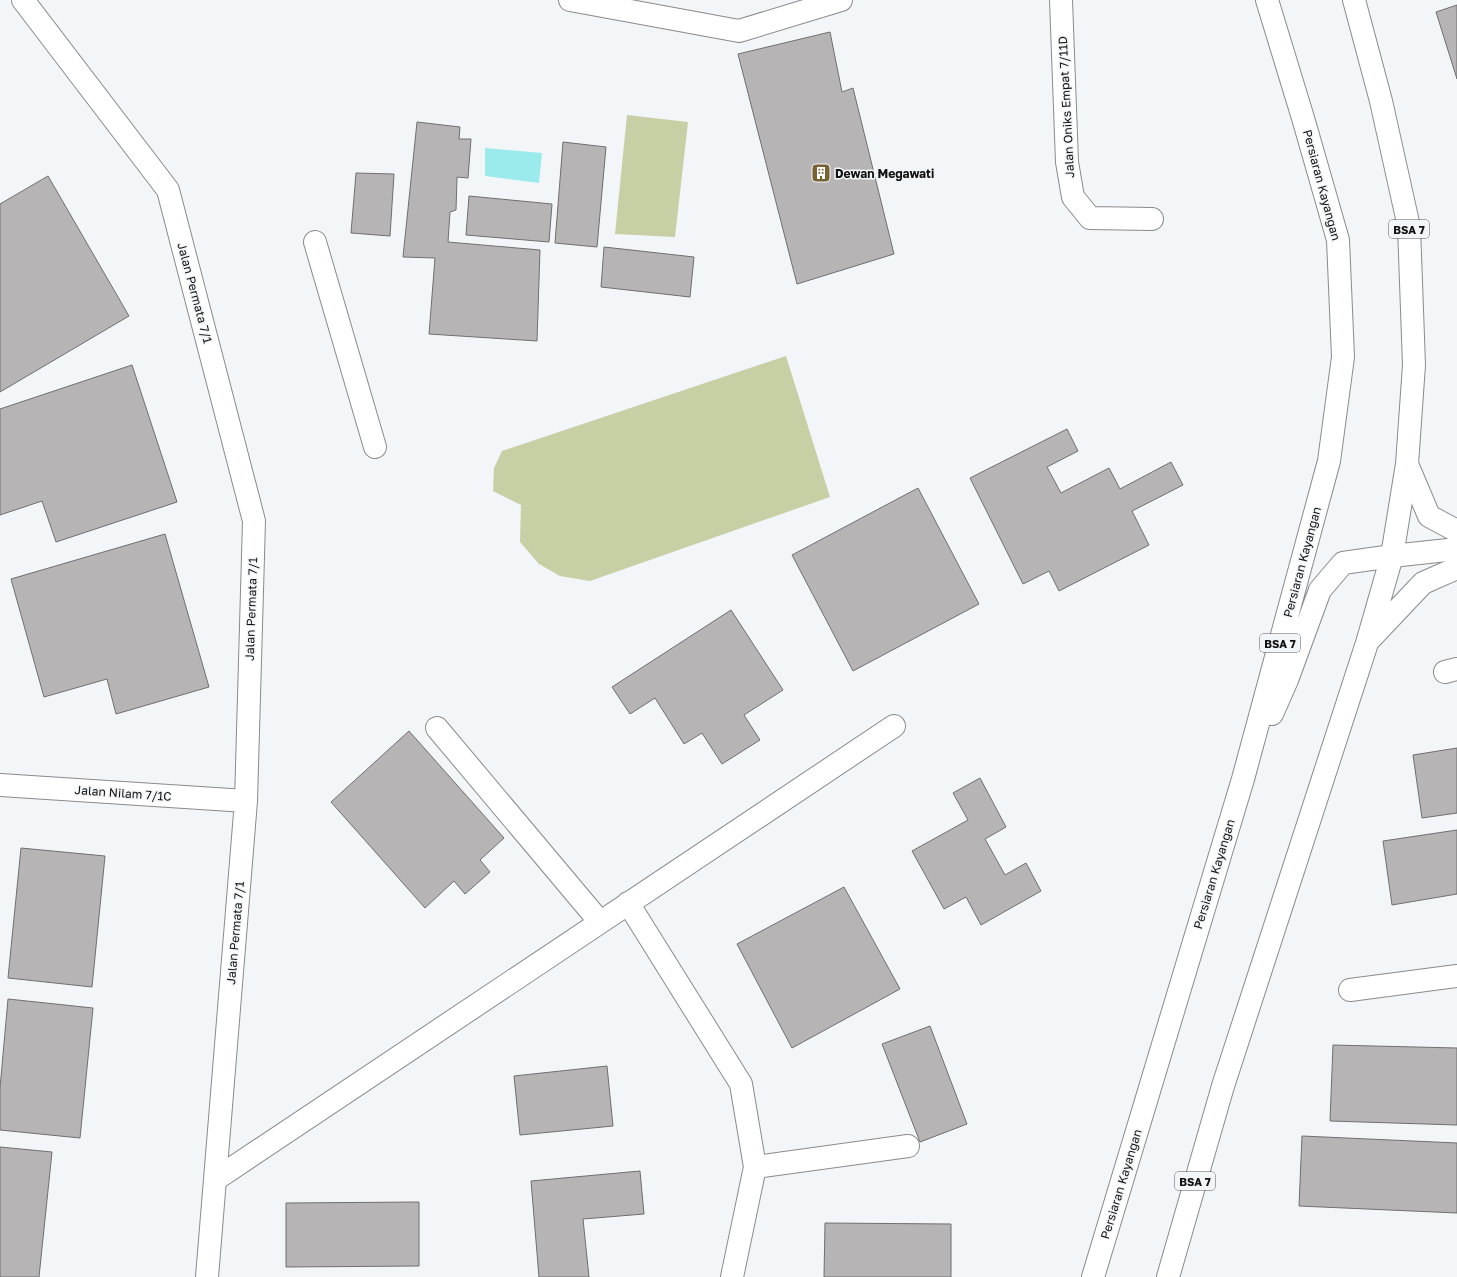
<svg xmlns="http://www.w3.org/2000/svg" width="1457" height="1277" font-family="'Golos Text',sans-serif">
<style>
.green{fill:#c7cfa5}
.water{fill:#9bebed}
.building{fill:#b7b4b6;stroke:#706e6f}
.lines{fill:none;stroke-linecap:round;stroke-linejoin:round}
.minor-casing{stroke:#888a8c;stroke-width:24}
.major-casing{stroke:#888a8c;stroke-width:24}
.minor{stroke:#fff;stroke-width:22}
.major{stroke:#fff;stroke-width:22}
.labels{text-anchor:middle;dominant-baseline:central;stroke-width:3;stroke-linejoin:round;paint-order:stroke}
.shield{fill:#f3f6f8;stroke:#555657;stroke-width:1}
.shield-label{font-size:11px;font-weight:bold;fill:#111212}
.street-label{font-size:12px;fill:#111212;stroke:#f3f6f8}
.poi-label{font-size:12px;font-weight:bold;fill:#111212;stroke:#f3f6f8;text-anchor:start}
</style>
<rect width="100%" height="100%" fill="#f3f6f8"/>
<path class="green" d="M627 115 688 122 675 237 615 234Z
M786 356 830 497 590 581 560 576 539 564 520 542 521 505 493 491 494 468 502 451Z"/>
<path class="water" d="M485 148 542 153 539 183 485 176Z"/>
<path class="building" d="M1457 5V79L1436 12Z
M830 32 842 92 853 88 894 254 797 284 738 54Z
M417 122 460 127 459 139H471L468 178 457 177 456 210 450 212 448 242 540 250 537 341 429 334 435 258 403 257Z
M563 142 606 147 597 247 555 243Z
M356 173 394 174 390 236 351 233Z
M48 176 129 316 0 392V204Z
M469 196 552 204 549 242 466 235Z
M604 247 694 257 690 297 601 287Z
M132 365 177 502 56 542 42 501 0 515V409Z
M1067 429 1078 451 1047 467 1061 493 1109 468 1120 489 1171 462 1183 485 1132 511 1149 545 1059 591 1049 571 1023 584 970 478Z
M918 488 979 604 853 671 792 555Z
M165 534 209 687 116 714 107 679 44 697 11 579Z
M731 610 783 690 744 715 760 740 722 764 702 733 684 744 655 698 630 714 612 687Z
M409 731 504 838 480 860 490 872 465 894 454 881 425 908 331 802Z
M1457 748V813L1422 818 1413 755Z
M980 778 1006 827 985 839 1005 875 1026 863 1041 891 981 925 966 897 944 909 912 851 968 820 953 793Z
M1457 830V894L1392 905 1383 841Z
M21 848 105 856 92 987 8 978Z
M844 887 900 989 792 1048 737 944Z
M8 999 93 1008 80 1138 0 1130V1088Z
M930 1026 967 1124 920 1142 882 1044Z
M1333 1045 1457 1048V1125L1330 1121Z
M607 1066 613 1126 520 1135 514 1076Z
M1302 1136 1457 1143V1213L1299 1206Z
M0 1147 52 1152 39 1277H0Z
M640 1171 644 1214 583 1219 589 1277H539L531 1181Z
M419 1202V1266L286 1267V1203Z
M825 1223 951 1224V1277H824Z"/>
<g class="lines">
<g class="minor-casing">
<path id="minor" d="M23 0 168 190 254 521 246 801 207 1277
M570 0 739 31 841 0
M1061 0 1067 162 1073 197 1090 218 1152 219
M315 242 375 447
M1392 556 1457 549
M1445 672 1457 669
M437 728 600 922
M0 785 246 801
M628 903 741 1084 755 1167 732 1277
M1350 990 1457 976
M755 1167 908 1146
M216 1179 894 726"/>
</g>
<g class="major-casing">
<path id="major" d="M1407 464 1429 516 1457 531
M1370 639 1423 583 1457 568
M1272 714 1287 680 1320 590 1343 563 1392 556
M1093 1277 1243 779 1329 461 1343 357 1338 240 1303 118 1267 0
M1168 1277 1223 1086 1367 643 1392 556 1407 464 1414 365 1409 227 1381 101 1354 0"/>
</g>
<use href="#minor" class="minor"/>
<use href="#major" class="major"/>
</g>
<defs>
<g id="building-square" transform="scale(1)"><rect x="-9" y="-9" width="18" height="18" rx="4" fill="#776131" stroke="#f3f6f8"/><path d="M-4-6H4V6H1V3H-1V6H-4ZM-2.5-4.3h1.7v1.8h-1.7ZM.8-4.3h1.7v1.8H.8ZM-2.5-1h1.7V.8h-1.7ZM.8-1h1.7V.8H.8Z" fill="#fff"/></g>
</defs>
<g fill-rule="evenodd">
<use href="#building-square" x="821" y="173"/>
</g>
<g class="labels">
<g class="shield">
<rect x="1389" y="220" width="40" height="18" rx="3"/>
<rect x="1260" y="634" width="40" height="18" rx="3"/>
<rect x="1175" y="1172" width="40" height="18" rx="3"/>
</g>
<g class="shield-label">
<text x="1409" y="229">BSA 7</text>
<text x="1280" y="643">BSA 7</text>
<text x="1195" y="1181">BSA 7</text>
</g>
<g class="street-label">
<text transform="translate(1066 107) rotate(-93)">Jalan Oniks Empat 7/11D</text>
<text transform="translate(1322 185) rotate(75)">Persiaran Kayangan</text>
<text transform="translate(195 293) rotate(75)">Jalan Permata 7/1</text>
<text transform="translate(1302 562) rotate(-75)">Persiaran Kayangan</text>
<text transform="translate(251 609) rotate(-88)">Jalan Permata 7/1</text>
<text transform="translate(123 793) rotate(4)">Jalan Nilam 7/1C</text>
<text transform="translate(1214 874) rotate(-73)">Persiaran Kayangan</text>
<text transform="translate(235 933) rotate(-85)">Jalan Permata 7/1</text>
<text transform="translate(1121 1184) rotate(-73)">Persiaran Kayangan</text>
</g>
<g class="poi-label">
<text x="835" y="173">Dewan Megawati</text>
</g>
</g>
</svg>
